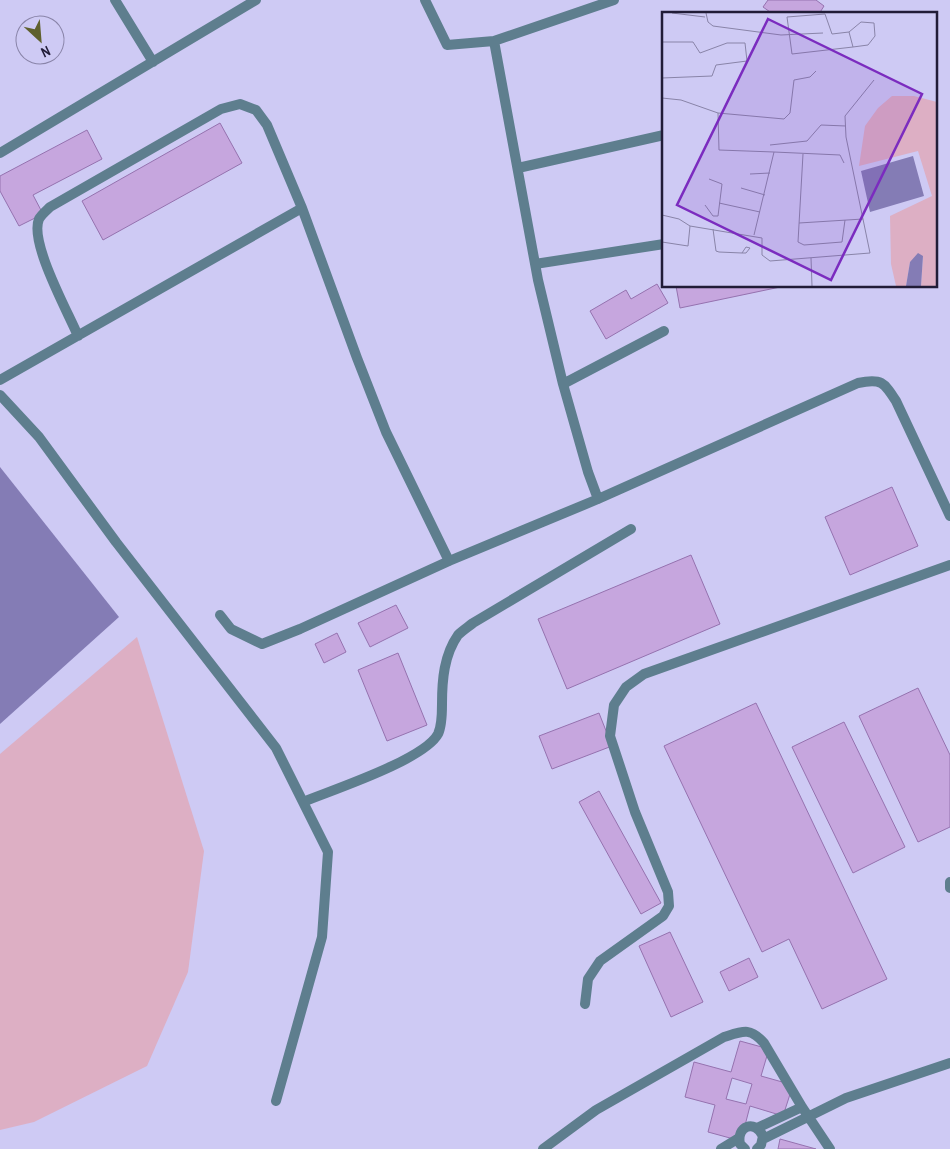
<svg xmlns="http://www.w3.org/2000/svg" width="950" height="1149" font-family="'Archivo Narrow',sans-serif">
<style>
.green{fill:#ddafc4}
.water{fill:#847cb5}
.building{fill:#c6a6de;stroke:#9572af;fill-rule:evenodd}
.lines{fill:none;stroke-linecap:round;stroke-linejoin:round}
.service{stroke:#5e7e8e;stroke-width:10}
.minor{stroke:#5e7e8e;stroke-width:10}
.inset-road{fill:none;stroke:#8984a8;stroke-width:1}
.view{fill:#7b2cbf;fill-opacity:0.15;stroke:#7b2cbf;stroke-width:2.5}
.inset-edge{fill:none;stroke:#211c37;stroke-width:2.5}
</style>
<rect width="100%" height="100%" fill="#cecaf4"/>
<path class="green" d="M137 637 204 851 188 972 147 1066 34 1122 0 1130V754Z"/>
<path class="water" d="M0 467 119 617 0 724Z"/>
<path class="building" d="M768 0H816L824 6 819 14H773L763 7Z
M220 123 242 163 103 240 82 201Z
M87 130 102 159 33 195 43 214 19 226 0 191V176Z
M657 284 668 303 606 339 590 311 626 290 631 299Z
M676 286H785L680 308Z
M892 487 918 546 850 575 825 517Z
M691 555 720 624 567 689 538 619Z
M396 605 408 628 370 647 358 623Z
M337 633 346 652 324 663 315 644Z
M398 653 427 725 387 741 358 670Z
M918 688 950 755V827L918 842 859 716Z
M756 703 887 979 822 1009 789 939 762 952 664 746Z
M599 713 612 746 552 769 539 736Z
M844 722 905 847 853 873 792 747Z
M599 791 661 903 641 914 579 802Z
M670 932 703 1002 671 1017 639 946Z
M749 958 758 977 729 991 720 972Z
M740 1041 769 1049 761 1076 793 1085 783 1116 750 1106 741 1141 708 1132 715 1105 685 1097 694 1062 731 1072ZM732 1078 752 1084 746 1104 726 1099Z
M780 1139 816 1149H778Z"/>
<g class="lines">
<path class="service" d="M115 0 153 62
M425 0 447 45 494 41 614 0
M494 41 538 280 563 384 588 472 598 499 858 383C881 378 884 382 896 401L950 516
M0 153 256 0
M518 168 664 135
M535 264 664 244
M78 336C68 312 29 242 39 219 41 215 47 210 50 207L221 109 240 104 256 110 267 125 302 208 357 358 386 432 449 561
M0 380 302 208
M563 384 664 331
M0 395 39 437 116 542 276 748 328 852 322 937 276 1101
M220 615 231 629 262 644 300 629 449 561 598 499
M303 802C332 790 424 760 438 734 442 726 442 714 442 704 442 680 444 655 458 635 462 631 468 627 473 623L631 529
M585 1004 588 979 600 961 663 916 669 906 668 892 635 812 610 736 614 705 626 687 644 674 950 565"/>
<path class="minor" d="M950 882V888
M757 1128 802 1107
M763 1139 846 1098 950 1063
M543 1149 596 1110 724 1037C743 1031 750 1027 764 1043L802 1107 830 1149
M721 1149 739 1138
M745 1149 740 1144C736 1126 755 1119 763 1136L761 1145 757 1149"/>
</g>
<g transform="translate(662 12)">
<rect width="275" height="275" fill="#cecaf4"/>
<path d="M230 84H252L275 90V274H259L261 244 248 250 244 274H234L229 252 228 204 270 184 256 139 197 154 203 114 216 96Z" fill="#ddafc4"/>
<path d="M251 144 262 184 208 200 199 159ZM256 241 261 244 259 274H244L248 250Z" fill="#847cb5"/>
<path class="inset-road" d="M10 1 43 5M44 1 46 10 51 14 119 23 161 21M187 20 191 35 206 33 213 24 212 11 199 10 187 20 170 22 163 2 125 5 130 42 191 35M0 30H31L38 41 65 31H83L85 49 54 53 50 64 0 66M0 86 19 88 56 101 122 107 128 101 132 68 148 65 154 59M56 101 57 138 112 140 92 223M108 133 145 129 159 113 184 114M112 140 178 143 182 151M141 142 136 230 142 233 180 230 183 208M88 162 108 161M79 176 103 183M57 191 98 200M43 193 51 204H56L60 172 47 167M0 203 17 207 28 214 100 226V243L108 249 208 241 184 125 183 104 212 68M137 211 201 207M51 217 54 239 57 240 80 241H84L88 236 84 235 80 241M0 230 26 234 28 214M149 246 150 274"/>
<path class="view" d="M106 7 260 82 169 268 15 193Z"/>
<rect width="275" height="275" class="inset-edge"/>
</g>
<g transform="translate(40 40) rotate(154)"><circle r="24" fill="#cecaf4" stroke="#8984a8"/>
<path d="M0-4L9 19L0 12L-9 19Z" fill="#5f602d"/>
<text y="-8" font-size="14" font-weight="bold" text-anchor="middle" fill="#211c37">N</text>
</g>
</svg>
